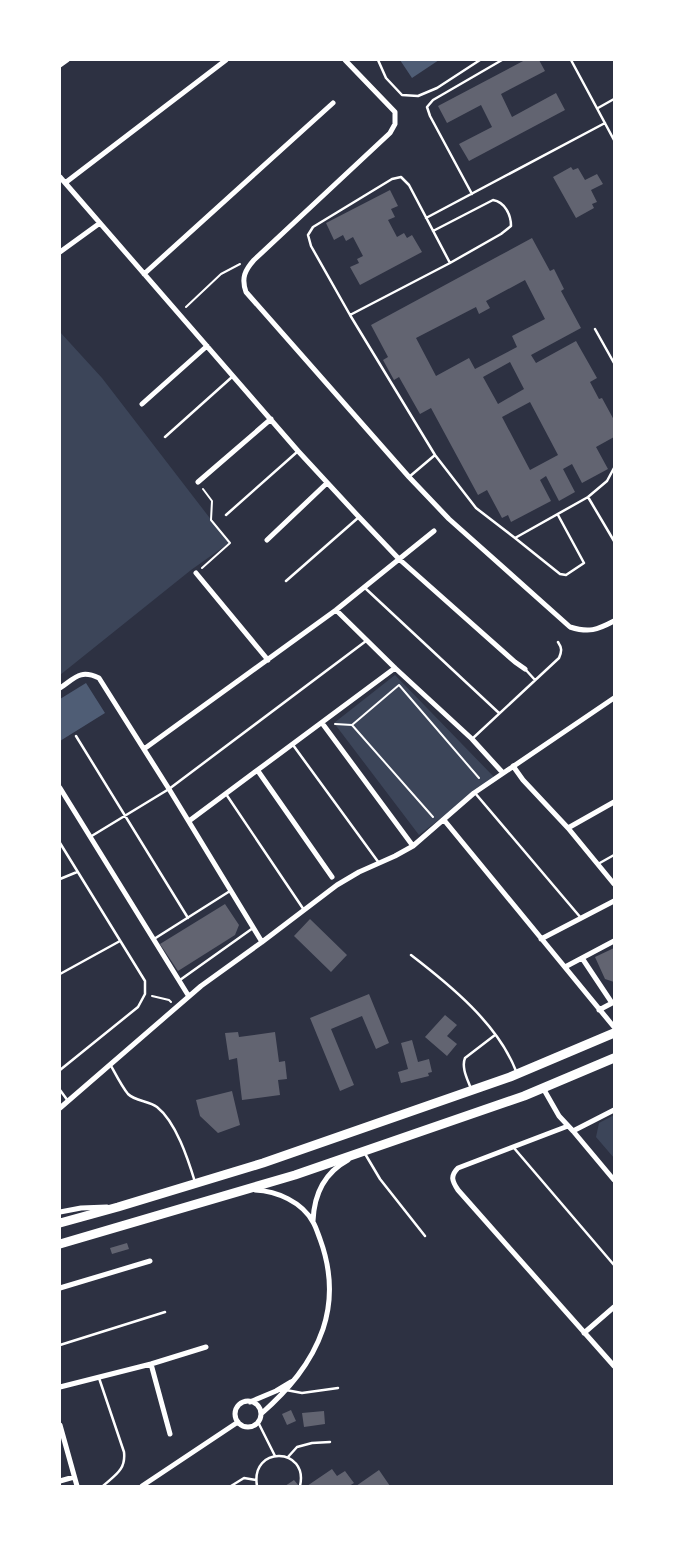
<svg xmlns="http://www.w3.org/2000/svg" width="674" height="1546" font-family="'Asap Condensed',sans-serif">
<style>
.green{fill:#3c4559}
.water{fill:#4f5d75}
.building{fill:#626471;fill-rule:evenodd}
.lines{fill:none;stroke-linecap:round;stroke-linejoin:round}
.path{stroke:#fff;stroke-width:2}
.service{stroke:#fff;stroke-width:2.5}
.minor{stroke:#fff;stroke-width:5}
.trunk{stroke:#fff;stroke-width:9}
</style>
<rect width="100%" height="100%" fill="#2d3142"/>
<path class="green" d="M60 332 102 378 229 543 191 570 60 675Z
M395 675 494 777 419 835 334 723Z
M614 1115V1158L596 1137 599 1123Z"/>
<path class="water" d="M400 60H439L412 78Z
M86 683 105 713 60 741V699Z"/>
<path class="building" d="M525 60H539L545 71 501 94 512 117 556 93 565 110 469 161 459 144 492 127 481 105 447 123 438 106Z
M571 167 573 170 578 168 585 180 597 174 603 184 591 190 597 202 592 204 594 208 576 218 553 177Z
M390 190 398 206 391 209 395 217 388 220 397 237 404 233 407 238 412 235 422 252 360 285 350 267 359 263 357 259 363 256 353 237 346 241 343 235 334 240 326 223Z
M532 238 550 271 554 269 564 289 561 291 581 328 531 355 536 363 576 341 597 378 590 382 599 399 602 398 614 420V437L596 447 608 469 582 483 572 464 563 469 575 492 559 501 546 476 540 480 551 501 511 522 508 515 502 518 487 490 478 495 431 408 420 414 399 377 394 380 383 360 388 357 371 325ZM525 280 545 319 512 336 517 347 475 369 469 358 436 376 416 338 476 307 479 314 490 308 486 301ZM510 362 524 389 498 404 483 377ZM530 402 558 455 530 470 502 417Z
M225 904 239 925 235 935 178 971 160 944Z
M310 919 347 955 331 972 294 936Z
M614 948V982L605 979 595 957Z
M369 994 389 1043 376 1049 362 1016 331 1029 354 1085 340 1091 310 1018Z
M445 1015 457 1025 447 1036 457 1044 447 1056 425 1037Z
M238 1032 239 1037 275 1032 279 1062 285 1061 287 1079 278 1080 280 1095 242 1100 237 1058 229 1060 225 1033Z
M412 1040 418 1062 429 1059 432 1072 428 1073 429 1076 401 1083 398 1072 408 1069 401 1043Z
M232 1091 240 1125 218 1133 200 1116 196 1100Z
M127 1243 129 1249 112 1254 110 1248Z
M291 1410 296 1421 287 1425 282 1414Z
M324 1411 325 1424 304 1427 302 1413Z
M332 1469 337 1476 345 1471 354 1483 349 1486H307Z
M379 1470 390 1486H356Z
M294 1480 299 1486H285Z"/>
<g class="lines">
<path class="path" d="M186 307 221 274 240 264
M202 568 230 543 211 520 212 501 203 489
M335 724 352 725
M433 817 352 725 399 685 479 778
M152 996 169 1000 171 1002"/>
<path class="service" d="M378 60 386 78 402 95 418 96 437 88 480 60
M571 60 614 140
M598 108 614 99
M472 194 430 116 427 107 433 100 502 60
M426 218 605 123
M450 263 409 185 401 177 392 179 313 227 308 235 311 246 350 315 435 455 476 508 515 538 588 497 607 481 614 468
M350 315 450 263 501 234 511 226C511 215 505 202 493 200L433 231
M595 329 614 363
M165 437 232 377
M409 477 435 455
M588 497 614 541
M226 515 297 452
M515 538 560 574 566 575 584 563 558 515
M286 581 359 517
M365 588 499 713
M525 669 535 680
M76 736 188 918
M472 739 559 658C562 651 562 648 558 642
M293 745 379 863
M475 793 581 918
M226 794 304 910
M90 837 169 789 366 641
M60 843 145 981V994L138 1007 60 1070
M598 864 614 855
M60 879 77 872
M154 939 230 891
M411 955C450 985 498 1024 516 1071
M60 974 120 941
M180 980 253 928
M110 1064C115 1073 122 1087 128 1094 135 1101 149 1101 157 1107 176 1122 188 1159 195 1182
M471 1089C468 1080 461 1068 465 1058L495 1035
M60 1090 68 1101
M514 1148 614 1265
M364 1152 380 1179 425 1236
M60 1345 165 1312
M99 1378 124 1452C126 1470 115 1475 103 1486
M286 1390 302 1393 338 1388
M258 1422 275 1456
M288 1457 297 1447 312 1443 330 1442
M231 1486 244 1478 256 1480
M257 1486C250 1445 309 1447 300 1486"/>
<path class="minor" d="M345 60 395 112V124L390 133 254 260C245 270 241 278 246 292L409 477 449 519 570 627C589 633 597 630 614 621
M60 65 67 60
M60 177 298 451 359 517 399 559 515 662 525 669
M65 183 226 60
M60 252 100 223
M144 274 333 103
M142 404 207 346
M198 482 271 419
M267 540 327 483
M196 573 268 660
M336 610 395 668 472 739 503 773
M60 688C75 678 80 669 99 678L169 789 262 942
M322 723 413 846
M144 749 336 610 434 531
M513 766 523 780 568 828 614 884
M258 771 332 877
M60 788 188 995
M444 820 614 1027
M189 821 395 668
M568 828 614 802
M541 939 614 901
M582 958 612 1003
M565 967 614 941
M599 1010 614 1002
M543 1088 559 1116 573 1131 614 1180
M60 1108 201 986 262 942 337 885 359 872 395 856 413 846 474 793 614 698
M568 1126 458 1168C450 1176 452 1181 458 1190L614 1366
M573 1131 614 1110
M255 1190C277 1191 302 1202 313 1222 316 1227 318 1234 320 1239 331 1269 333 1299 323 1329 311 1364 288 1390 261 1414
M60 1212 81 1208 107 1207
M313 1221C314 1195 324 1173 348 1160
M60 1288 150 1261
M584 1333 614 1307
M151 1364 170 1434
M60 1387 151 1364 206 1347
M235 1414a13 13 0 1 1 26 0a13 13 0 1 1-26 0Z
M250 1402 276 1391 291 1382
M60 1425 77 1486
M60 1481 74 1477
M142 1486 238 1422"/>
<path class="trunk" d="M60 1223 118 1207 263 1163 510 1077 614 1033
M60 1244 295 1175 524 1096 614 1058"/>
</g>
<rect width="674" height="1546" fill="none" stroke="#ffffff" stroke-width="122"/>
</svg>
